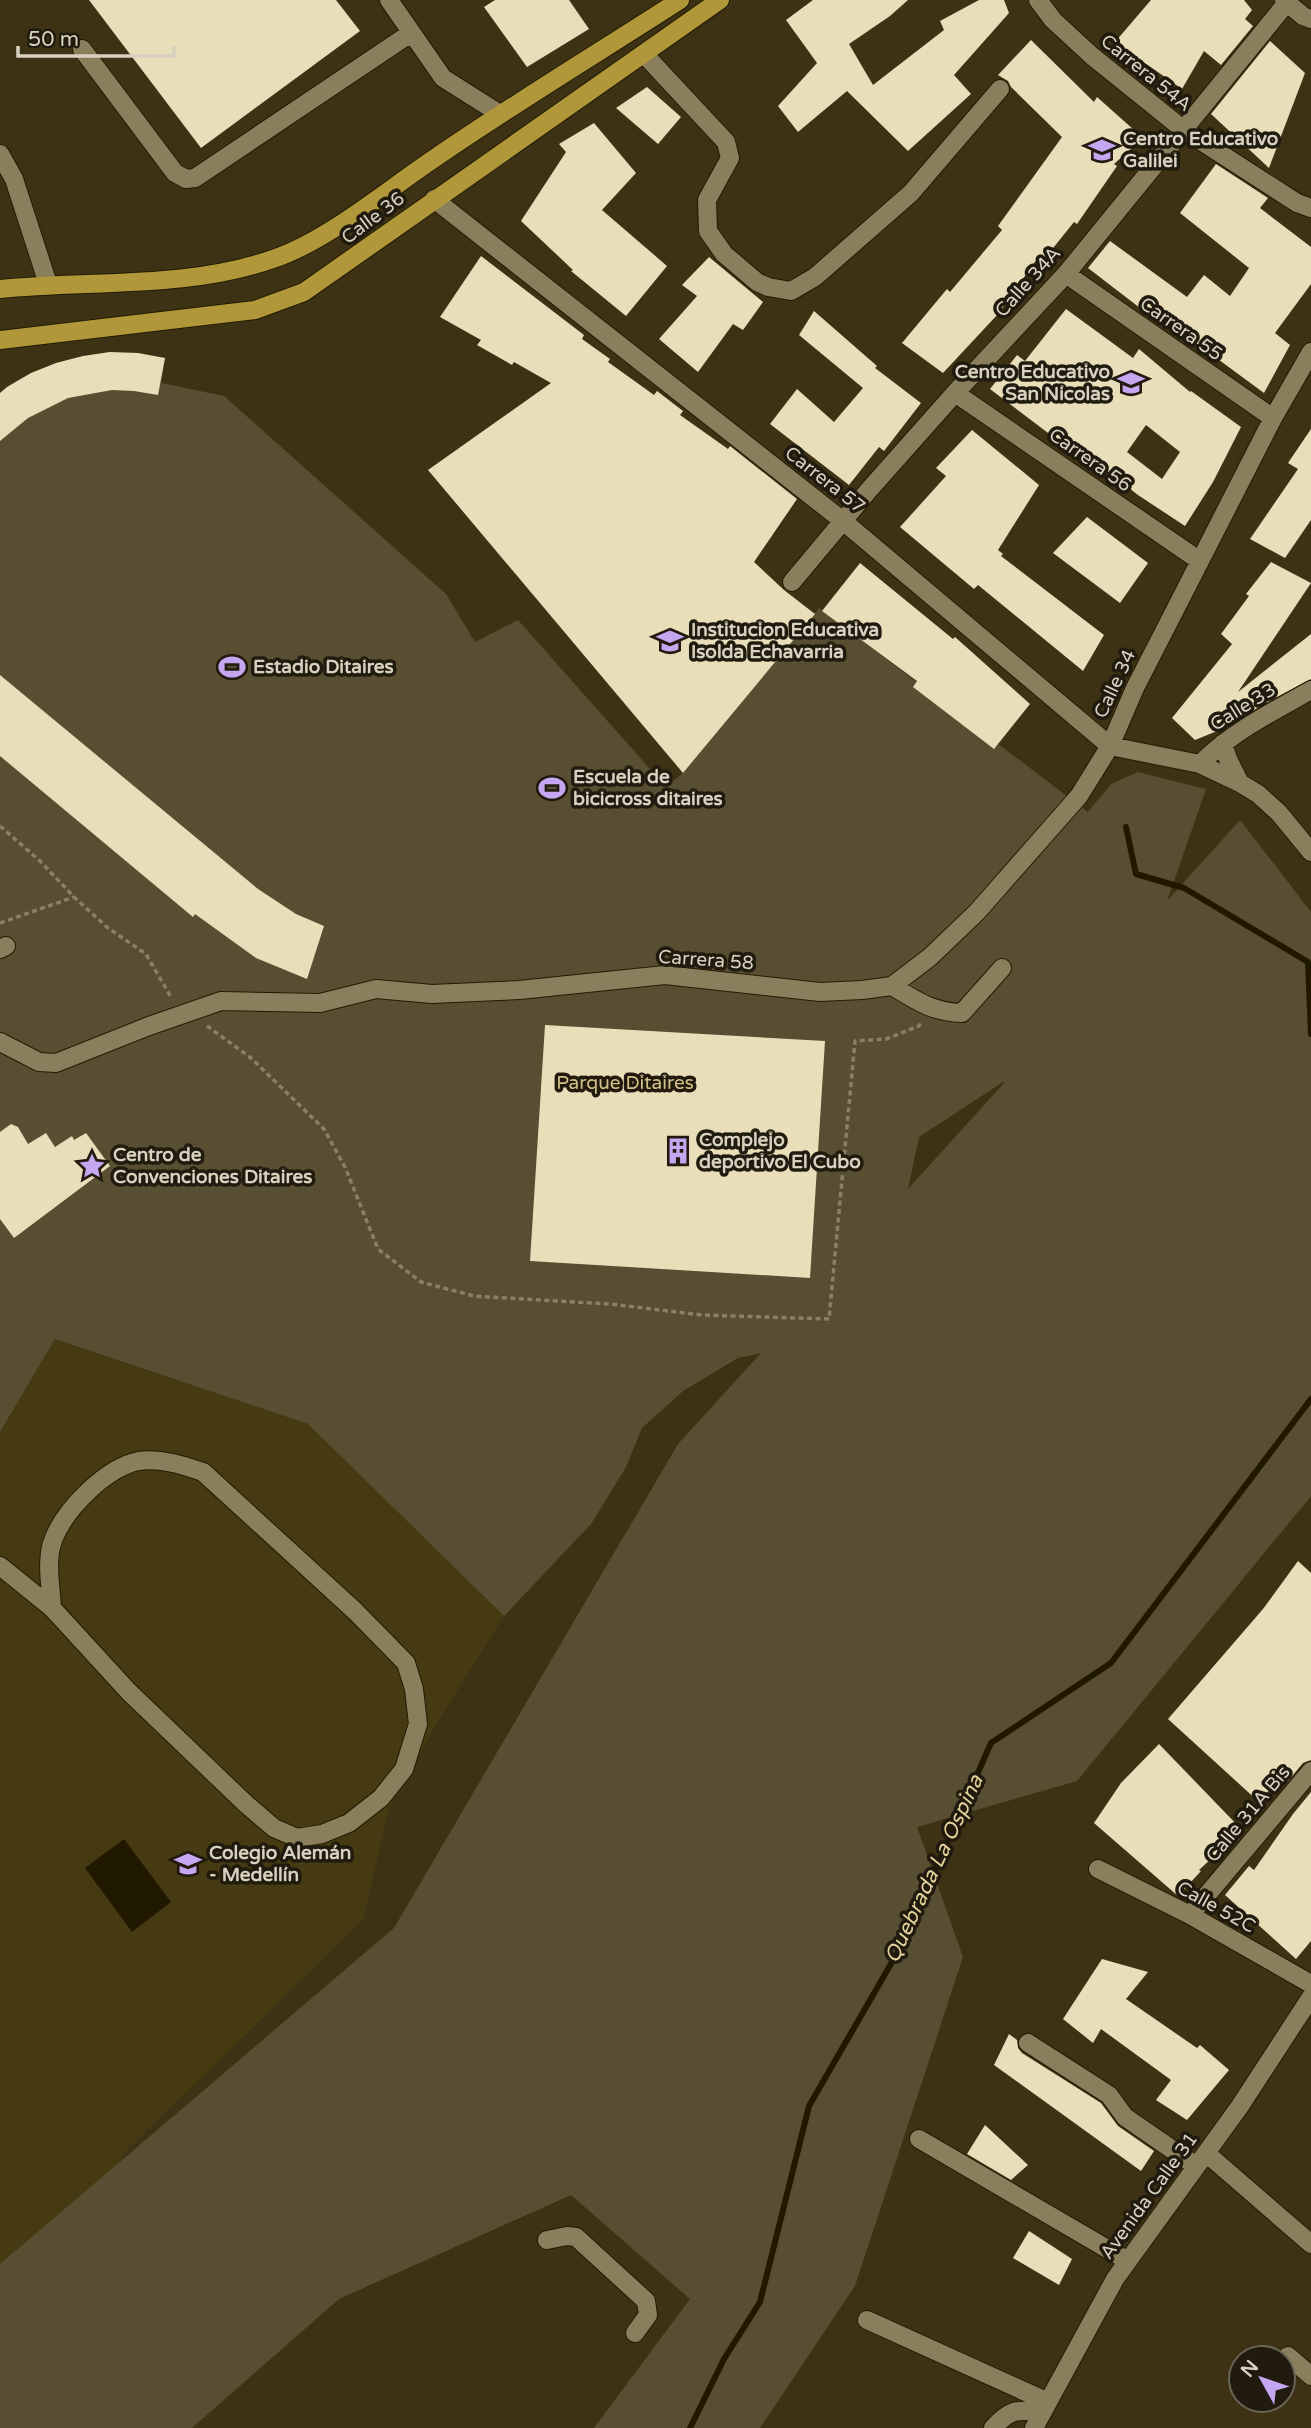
<svg xmlns="http://www.w3.org/2000/svg" width="1311" height="2428" font-family="'Varela Round',sans-serif">
<style>
.built{fill:#453a11}
.green{fill:#584f32;fill-rule:evenodd}
.water{fill:#211800}
.lines{fill:none;stroke-linecap:round;stroke-linejoin:round}
.stream{stroke:#211800;stroke-width:6}
.building{fill:#e9deba;fill-rule:evenodd}
.minor-casing{stroke:#241b00;stroke-width:20}
.major-casing{stroke:#241b00;stroke-width:20}
.path{stroke:#888068;stroke-width:3.5;stroke-dasharray:5 3.5;stroke-linecap:butt}
.minor{stroke:#897f5d;stroke-width:18}
.major{stroke:#af973a;stroke-width:18}
.labels{text-anchor:middle;dominant-baseline:central;stroke-width:7;stroke-linejoin:round;paint-order:stroke}
.street-label{font-size:19px;fill:#d7d2c0;stroke:#201b0e}
.poi-label{font-size:19px;font-weight:bold;fill:#d7d2c0;stroke:#201b0e;text-anchor:start}
.park-label{font-size:19px;fill:#d3c189;stroke:#201b0e}
.water-label{font-size:21px;font-style:italic;fill:#e4d29a;stroke:#201b0e}
</style>
<rect width="100%" height="100%" fill="#3d3314"/>
<path class="built" d="M55 1339 308 1424 504 1616 437 1723 389 1809 363 1920 124 2153 12 2392 0 2389V1432Z"/>
<path class="green" d="M110 352 165 358 161 383 224 396 446 594 475 642 518 620 666 787 683 773 819 608 1088 812 1111 784 1138 772 1206 789 1167 901 1240 820 1311 912V1496L1077 1781 917 1827 963 1957 855 2286 760 2428H594L690 2299 571 2195 339 2299 192 2428H0V2264L394 1928 678 1444 761 1353 738 1358 683 1391 642 1428 626 1467 591 1524 504 1616 308 1424 55 1339 0 1432V393C32 367 71 357 110 352ZM1003 1082 1004 1083 908 1189 919 1137Z"/>
<path class="water" d="M124 1839 171 1902 132 1932 85 1868Z"/>
<g class="lines">
<path class="stream" d="M1126 827 1136 874 1184 888 1308 962 1311 1034
M690 2428 724 2359 760 2302 809 2106 903 1943 991 1743 1111 1663 1311 1399"/>
</g>
<path class="building" d="M89 0H336L360 31 201 148Z
M495 0H569L589 29 527 67 484 7Z
M813 0H908L890 16 849 44 873 85 944 30 940 21 979 0H1004L1009 13 954 75 971 94 908 151 847 91 798 132 778 106 817 63 786 20Z
M1151 0H1244L1252 10 1245 19 1253 26 1221 65 1204 51 1182 89 1115 42Z
M1031 40 1094 102 1097 97 1143 138 1114 164 1117 166 1077 224 1074 222 1041 263 1037 259 998 314 943 373 902 343 947 289 950 292 1002 230 998 226 1062 137 1011 87 1008 81 998 75Z
M1270 41 1305 73 1269 168 1211 114Z
M647 87 681 117 658 144 616 108Z
M594 123 636 173 602 210 667 266 626 316 571 271 573 270 521 221 566 152 559 144Z
M1216 164 1268 198 1260 208 1311 247V284L1275 333 1290 345 1264 393 1143 304 1140 308 1088 268 1110 241 1187 297 1204 275 1230 296 1249 268 1180 213Z
M481 256 584 335 582 339 610 359 608 362 654 395 657 391 683 411 680 415 728 449 730 446 797 499 754 562 784 590 815 614 683 773 428 470 551 383 514 362 512 365 477 345 481 340 440 317Z
M709 257 763 302 743 330 733 324 698 372 659 339 697 296 682 285Z
M1066 309 1133 358 1139 349 1190 392 1191 391 1241 427 1213 482 1185 526 1138 495 1067 440 1064 445 990 389 1017 355 1025 361ZM1146 425 1180 452 1162 479 1127 452Z
M814 311 877 366 875 368 921 403 884 451 879 447 849 485 770 424 797 389 834 422 863 388 799 335Z
M110 352 138 353 165 358 158 395 134 391 112 390 68 398 28 418 0 441V393L7 387 31 373 56 363 83 356Z
M1311 429V520L1285 558 1250 539 1298 469 1288 463Z
M972 430 1039 485 998 550 1003 554 1001 556 1104 635 1083 671 978 585 974 589 900 527 946 476 936 468Z
M1087 517 1148 563 1120 603 1053 553Z
M1271 562 1311 583 1238 692 1311 634V679L1262 705 1227 727 1195 740 1172 718 1232 644 1221 634 1249 596 1246 594Z
M860 563 953 639 955 637 1030 704 994 749 913 687 917 681 822 611Z
M0 675 258 889 296 914 324 926 307 979 256 958 195 914 193 917 0 756Z
M545 1025 825 1041 810 1278 530 1261Z
M11 1124 18 1127 28 1144 46 1133 55 1147 72 1136 74 1140 86 1133 110 1166 14 1238 0 1219V1132Z
M1298 1561 1311 1573V1760L1303 1763 1288 1781 1282 1775 1259 1802 1168 1719 1263 1609Z
M1159 1744 1242 1830 1199 1870 1201 1871 1178 1896 1094 1823 1121 1783Z
M1311 1792V1941L1296 1959 1225 1895 1249 1866 1254 1870 1293 1814Z
M1102 1959 1148 1972 1126 1999 1197 2048 1200 2045 1229 2070 1187 2120 1156 2100 1171 2080 1101 2029 1093 2043 1063 2019Z
M1009 2034 1017 2040 1018 2048 1022 2053 1101 2103 1118 2126 1154 2151 1141 2171 994 2065Z
M985 2125 1028 2165 1011 2180 967 2154Z
M1029 2231 1072 2259 1059 2285 1013 2258Z"/>
<g class="lines">
<g class="minor-casing">
<path id="minor" d="M389 0 443 78 500 114
M1038 0 1053 20 1092 56 1184 130 1297 203 1311 208
M1284 0 1303 16 1311 19
M82 49 175 173 186 179 195 178 411 33
M644 54 726 142 730 158 707 200 708 231 724 254 757 282 768 287 791 291 815 277 911 193 1000 89
M0 154 14 179 48 284
M434 199 843 521 1110 746 1200 764 1240 783 1258 794 1279 813 1311 852
M1066 274 1273 418
M955 393 1200 561
M792 582 868 491 955 393 1066 274 1289 0
M1223 743 1228 759 1240 783
M1200 764C1232 732 1272 712 1311 690
M0 949 6 946
M892 986C917 1001 932 1012 962 1013L1002 968
M0 1042 39 1062 56 1063 149 1026 221 1001 320 1003 376 989 432 994 519 990 665 975 820 992 862 990 892 986 930 957 977 912 1079 796 1110 746 1135 688 1176 608 1273 418 1311 352
M0 1566 52 1608 129 1692 246 1804 274 1828 297 1838 322 1834 349 1823 381 1798 404 1769 418 1724 414 1689 406 1663 355 1611 203 1472C182 1465 161 1458 139 1461 107 1467 66 1508 54 1538 45 1558 51 1587 52 1608
M1098 1869 1190 1915 1311 1984
M1190 1915 1311 1771
M1028 2043 1109 2095 1125 2117 1196 2166
M919 2139 1128 2261
M1206 2153 1311 2244
M547 2240 567 2236 576 2237 646 2301 648 2315 635 2333
M867 2320 1048 2402
M1288 2356 1311 2376
M993 2428C1011 2408 1017 2410 1043 2412
M1034 2428 1115 2279 1240 2106 1311 1997"/>
</g>
<g class="major-casing">
<path id="major" d="M0 289C90 280 187 289 273 259 327 241 387 190 435 158 515 103 598 53 680 0
M0 340 255 310 304 292 720 0"/>
</g>
<path class="path" d="M0 826 40 861 74 897 108 928 146 954 172 999
M0 923 74 897
M207 1026 251 1058 324 1129 345 1167 378 1249 421 1282 474 1296 610 1304 702 1315 829 1319 855 1041 886 1039 919 1026 921 1022"/>
<use href="#minor" class="minor"/>
<use href="#major" class="major"/>
</g>
<defs>
<g id="school-bare" transform="scale(2.1)"><path d="M0-5L7-2L0 1L-7-2ZM-4 1L0 2.5L4 1V4Q0 6-4 4Z" fill="#c5a7f1" stroke="#201b0e" stroke-width="2.5" paint-order="stroke"/></g>
<g id="stadium-bare" transform="scale(2.1)"><path d="M0-5a6.5 5 0 1 0 0 10a6.5 5 0 1 0 0-10ZM-3.5-1.8h7v3.6h-7Z" fill="#c5a7f1" stroke="#201b0e" stroke-width="2.5" paint-order="stroke"/></g>
<g id="building-bare" transform="scale(2.1)"><path d="M-4-6H4V6H1V3H-1V6H-4ZM-2.5-4.3h1.7v1.8h-1.7ZM.8-4.3h1.7v1.8H.8ZM-2.5-1h1.7V.8h-1.7ZM.8-1h1.7V.8H.8Z" fill="#c5a7f1" stroke="#201b0e" stroke-width="2.5" paint-order="stroke"/></g>
<g id="sight-bare" transform="scale(2.1)"><path d="M0-6L1.8-2.2L6-1.7L2.9 1.2L3.7 5.4L0 3.3L-3.7 5.4L-2.9 1.2L-6-1.7L-1.8-2.2Z" fill="#c5a7f1" stroke="#201b0e" stroke-width="2.5" paint-order="stroke"/></g>
</defs>
<g fill-rule="evenodd">
<use href="#school-bare" x="1102" y="150"/>
<use href="#school-bare" x="1131" y="383"/>
<use href="#school-bare" x="670" y="641"/>
<use href="#stadium-bare" x="232" y="667"/>
<use href="#stadium-bare" x="552" y="788"/>
<use href="#building-bare" x="678" y="1151"/>
<use href="#sight-bare" x="92" y="1166"/>
<use href="#school-bare" x="188" y="1864"/>
</g>
<g class="labels">
<g class="street-label">
<text transform="translate(1146 73) rotate(39)">Carrera 54A</text>
<text transform="translate(373 218) rotate(-37)">Calle 36</text>
<text transform="translate(1028 282) rotate(-48)">Calle 34A</text>
<text transform="translate(1181 329) rotate(35)">Carrera 55</text>
<text transform="translate(1090 460) rotate(35)">Carrera 56</text>
<text transform="translate(825 480) rotate(38)">Carrera 57</text>
<text transform="translate(1115 684) rotate(-65)">Calle 34</text>
<text transform="translate(1243 707) rotate(-32)">Calle 33</text>
<text transform="translate(706 960) rotate(4)">Carrera 58</text>
<text transform="translate(1248 1814) rotate(-50)">Calle 31A Bis</text>
<text transform="translate(1216 1907) rotate(29)">Calle 52C</text>
<text transform="translate(1149 2196) rotate(-54)">Avenida Calle 31</text>
</g>
<g class="poi-label">
<text x="1123" y="139">Centro Educativo<tspan x="1123" dy="22">Galilei</tspan></text>
<text x="1110" y="372" text-anchor="end">Centro Educativo<tspan x="1110" dy="22">San Nicolas</tspan></text>
<text x="691" y="630">Institucion Educativa<tspan x="691" dy="22">Isolda Echavarria</tspan></text>
<text x="253" y="667">Estadio Ditaires</text>
<text x="573" y="777">Escuela de<tspan x="573" dy="22">bicicross ditaires</tspan></text>
<text x="699" y="1140">Complejo<tspan x="699" dy="22">deportivo El Cubo</tspan></text>
<text x="113" y="1155">Centro de<tspan x="113" dy="22">Convenciones Ditaires</tspan></text>
<text x="209" y="1853">Colegio Alemán<tspan x="209" dy="22">- Medellín</tspan></text>
</g>
<g class="park-label">
<text x="625" y="1083">Parque Ditaires</text>
</g>
<g class="water-label">
<text transform="translate(934 1869) rotate(-65)">Quebrada La Ospina</text>
</g>
</g>
<g transform="translate(1262 2379) rotate(310)"><circle r="33" fill="#201b0e" stroke="#696455" stroke-width="2"/>
<path d="M0-5L12 26L0 18L-12 26Z" fill="#c5a7f1"/>
<text y="-10" font-size="19" font-weight="bold" text-anchor="middle" fill="#d7d2c0">N</text>
</g>
<path d="M18 46v10h156v-10" fill="none" stroke="#d7d2c0" stroke-width="3.5"/>
<text x="28" y="46" font-size="21" fill="#d7d2c0" stroke="#201b0e" stroke-width="5" paint-order="stroke">50 m</text>
</svg>
